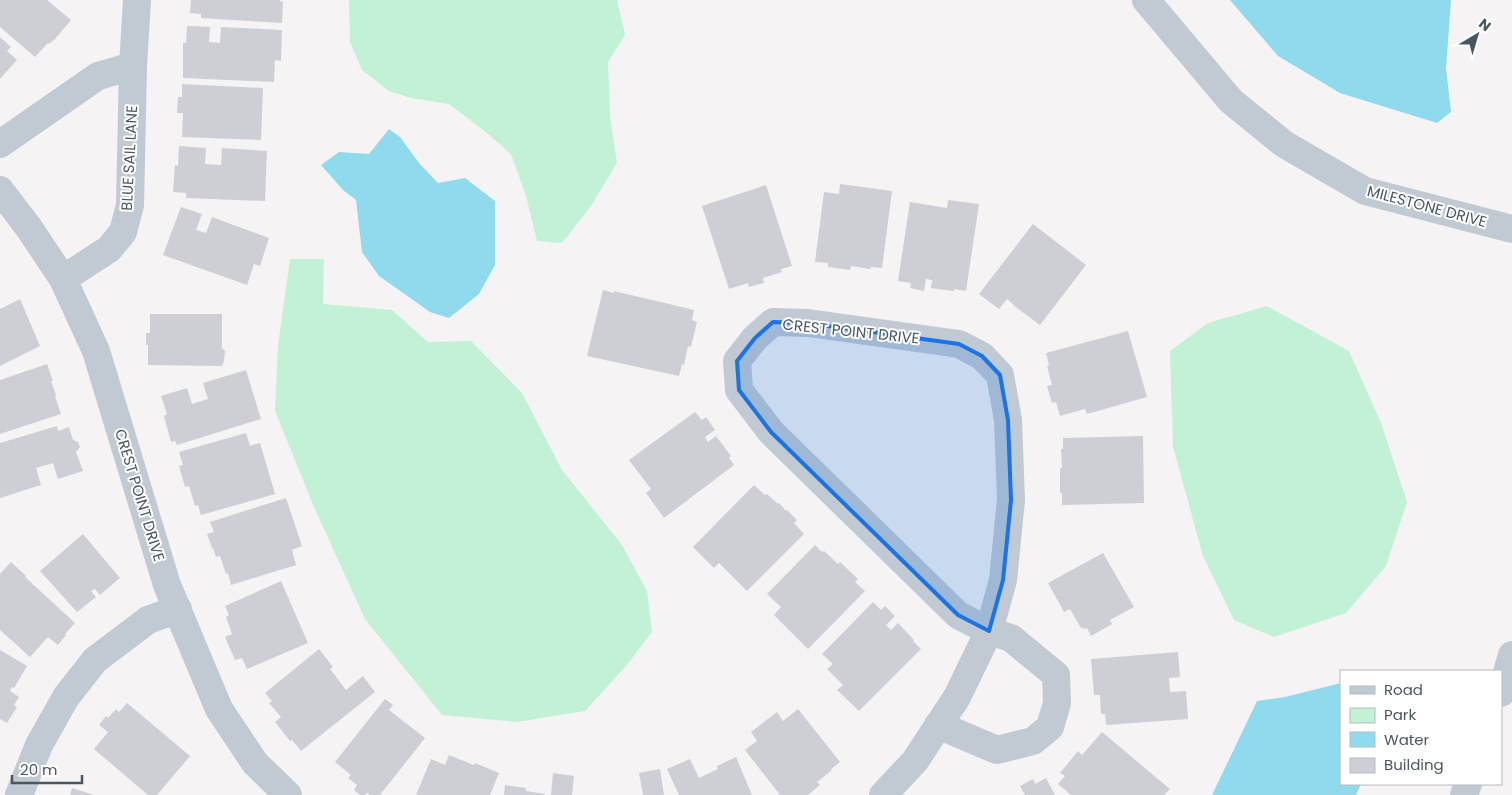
<svg xmlns="http://www.w3.org/2000/svg" width="1512" height="795" font-family="Poppins,sans-serif">
<style>
.green{fill:#c3f1d5}
.water{fill:#90daee}
.building{fill:#cdcfd5}
.lines{fill:none;stroke-linecap:round;stroke-linejoin:round}
.minor{stroke:#c1cad2;stroke-width:28}
.marked{fill:#1a73e8;fill-opacity:0.2;stroke:#1a73e8;stroke-width:4;stroke-linejoin:round}
.labels{text-anchor:middle;dominant-baseline:central;stroke-width:4;stroke-linejoin:round;paint-order:stroke}
.street-label{font-size:15px;fill:#4a5661;stroke:#fff}
</style>
<rect width="100%" height="100%" fill="#f5f3f3"/>
<path class="green" d="M349 0H617L625 35 608 62 610 116 617 163 591 206 562 243 537 241 526 196 511 154 487 133 449 104 411 98 389 91 362 70 350 42Z
M290 259H324L323 304 392 310 428 342 471 341 522 393 562 470 622 545 647 591 652 632 626 666 585 711 517 722 442 715 365 619 314 507 275 411 278 346Z
M1267 306 1349 351 1381 423 1407 502 1386 566 1346 613 1274 637 1234 620 1203 556 1173 447 1170 351 1208 323Z"/>
<path class="water" d="M1230 0H1451L1446 68 1451 112 1437 123 1340 93 1278 56Z
M389 129 400 137 419 163 438 183 465 178 495 201V265L479 294 449 318 430 312 379 276 362 252 356 200 343 190 321 165 339 152 369 154Z
M1341 683V784H1361L1356 795H1212L1257 701 1285 697Z"/>
<path class="building" d="M0 0H47L71 20 55 39 49 44 48 43 35 57 0 27Z
M191 0H280V1L283 2 282 23 201 18V14L190 13Z
M187 26 210 27 209 42 220 43 221 27 282 30 281 61 275 60 274 82 183 78V43H186Z
M0 37 11 47 7 51 17 60 0 79Z
M182 84 263 88 261 140 182 137 183 113H177L178 97H182Z
M179 146 206 148 205 164 221 165 222 148 267 151 265 201 186 198V193L173 192 175 165 178 166Z
M840 184 892 191 882 268 871 267 870 269 851 266 850 270 828 267V263L815 262 824 192 839 194Z
M766 185 792 266 781 269 782 272 763 278 764 283 749 287 748 283 729 289 702 206Z
M948 200 979 204 966 291 954 289V291L931 288 932 280 926 279 924 291 910 288 911 283 898 281 910 202 947 208Z
M181 207 202 214 196 230 206 233 212 217 269 238 260 266 254 264 247 285 163 255Z
M1033 224 1086 265 1040 325 1013 305V304L1007 299 999 309 979 294Z
M603 290 614 293V291L694 310 692 320 697 322 691 347 688 346 684 365 682 364 679 376 587 356Z
M20 299 40 346 0 366V309Z
M150 314H222V348L225 351 224 361 222 366 148 365V345H146V333H150Z
M1128 331 1147 397 1087 414 1085 409 1060 416 1056 402 1052 403 1047 386 1052 385 1047 366 1049 365 1046 353Z
M47 364 53 381H51L56 395 55 396 61 414 0 434V380Z
M246 370 261 419 177 445 175 441 171 442 164 416 167 414 161 396 187 388 192 404 208 399 203 383Z
M695 412 702 420 706 417 715 430 705 437 708 442 716 436 731 456 729 458 734 465 664 518 646 493 651 489 629 460Z
M57 426 58 431 69 427 73 440 78 442 80 447 76 452 83 471 58 479 53 463 36 468 41 485 0 498V443Z
M246 433 250 446 260 443 275 494 201 515 198 505 195 506 189 486 185 487 179 466 183 465 179 452Z
M1143 436 1144 503 1062 505V493H1060V468H1062L1061 449H1063V438Z
M754 485 765 495 767 494 778 504 779 503 786 511 787 510 797 520 794 523 804 534 747 591 719 563 714 568 693 547Z
M286 498 302 546 292 550 296 565 231 585 228 573 226 574 220 556 216 557 213 548H212L207 534 214 532 210 522Z
M83 534 120 578 100 595 95 589 91 591 96 597 77 612 40 571Z
M815 545 822 552 824 551 838 564 840 562 858 579 855 582 865 591 808 649 774 615 781 607 767 594Z
M1103 553 1134 607 1110 620 1112 624 1091 636 1087 628 1083 629 1082 627 1081 628 1070 609 1064 612 1048 583Z
M11 562 26 576 25 577 75 623 65 634 66 635 58 645 48 637 30 657 0 630V574Z
M281 581 308 643 247 669 242 658 235 660 225 637 232 634 226 617 229 615 225 606Z
M873 602 881 610 885 606 895 616 886 625 891 630 898 623 914 640 913 641 921 649 859 711 837 690 843 685 827 669 833 664 822 654Z
M319 649 333 667 330 669 346 690 363 676 375 692 301 751 292 740 290 741 275 722 281 717 269 703 272 701 265 693Z
M0 650 27 666 14 688 12 687 10 691 19 697 14 705 17 707 7 723 0 719Z
M1178 652 1180 677 1169 678 1170 692 1186 691 1188 719 1106 725 1105 714H1101L1100 695H1094L1091 659Z
M385 699 393 705 389 710 425 738 380 795H370L367 793 365 795H360L354 790 357 785 348 778 351 775 335 762Z
M127 703 190 756 157 795H148L94 749 108 732 99 725 106 716 108 718 116 709 119 712Z
M798 709 840 762 831 769 832 770 817 782 820 785 808 795H780L745 750 757 741 751 732 777 712 783 721Z
M1102 732 1170 789 1164 795H1071L1058 784 1065 776 1060 773 1078 751 1082 755Z
M449 755 474 765 475 763 499 773 490 795H416L431 759 445 765Z
M736 757 752 795H679L667 769 690 759 699 778 718 769 717 766Z
M660 769 664 795H643L639 773Z
M553 773 574 776 572 795H551Z
M1046 778 1055 795H1025L1020 786 1033 779 1035 784Z
M505 785 526 788V791L545 794V795H504Z
M72 788 94 795H70Z"/>
<g class="lines">
<path class="minor" d="M1146 0 1231 101 1284 144 1365 191 1512 229
M0 144 98 76 133 66
M0 190 29 228 63 279 96 351 167 585 219 709 255 763 288 795
M63 279 109 249 123 232 130 205 133 66 137 0
M1501 693 1512 655
M19 795 39 745 66 697 95 660 148 620 178 609
M883 795 915 761 957 697 989 631 1003 580 1011 500 1008 420 1000 375 982 356 959 344 808 323 773 322 755 338 737 361 739 390 771 432 958 615 989 631 1011 638 1056 675 1057 703 1050 727 1033 741 997 750 938 725
M1464 795 1468 784"/>
</g>
<path class="marked" d="M773 322 808 323 959 344 982 356 1000 375 1008 420 1011 500 1003 580 989 631 958 615 771 432 739 390 737 361 755 338Z"/>
<g class="labels">
<g class="street-label">
<text transform="translate(129 158) rotate(-87)">BLUE SAIL LANE</text>
<text transform="translate(1427 206) rotate(15)">MILESTONE DRIVE</text>
<text transform="translate(851 331) rotate(6)">CREST POINT DRIVE</text>
<text transform="translate(140 495) rotate(73)">CREST POINT DRIVE</text>
</g>
</g>
<rect x="1340" y="670" width="162" height="115" fill="#ffffff" stroke="#b7bbc0"/>
<rect x="1350" y="686" width="25" height="8" fill="#c1cad2" stroke="#b7bbc0"/>
<text x="1384" y="695" font-size="15" fill="#4a5661">Road</text>
<rect x="1350" y="708" width="25" height="15" fill="#c3f1d5" stroke="#b7bbc0"/>
<text x="1384" y="720" font-size="15" fill="#4a5661">Park</text>
<rect x="1350" y="732" width="25" height="15" fill="#90daee" stroke="#b7bbc0"/>
<text x="1384" y="745" font-size="15" fill="#4a5661">Water</text>
<rect x="1350" y="758" width="25" height="15" fill="#cdcfd5" stroke="#b7bbc0"/>
<text x="1384" y="770" font-size="15" fill="#4a5661">Building</text>
<g transform="translate(1477 35) rotate(38)" stroke="#ffffff" stroke-width="4" paint-order="stroke">
<path d="M0-4L9 19L0 12L-9 19Z" fill="#4a5661"/>
<text y="-8" font-size="14" font-weight="bold" text-anchor="middle" fill="#4a5661">N</text>
</g>
<path d="M12 775v8h70v-8" fill="none" stroke="#4a5661" stroke-width="2.5"/>
<text x="20" y="775" font-size="15" fill="#4a5661" stroke="#ffffff" stroke-width="4" paint-order="stroke">20 m</text>
</svg>
